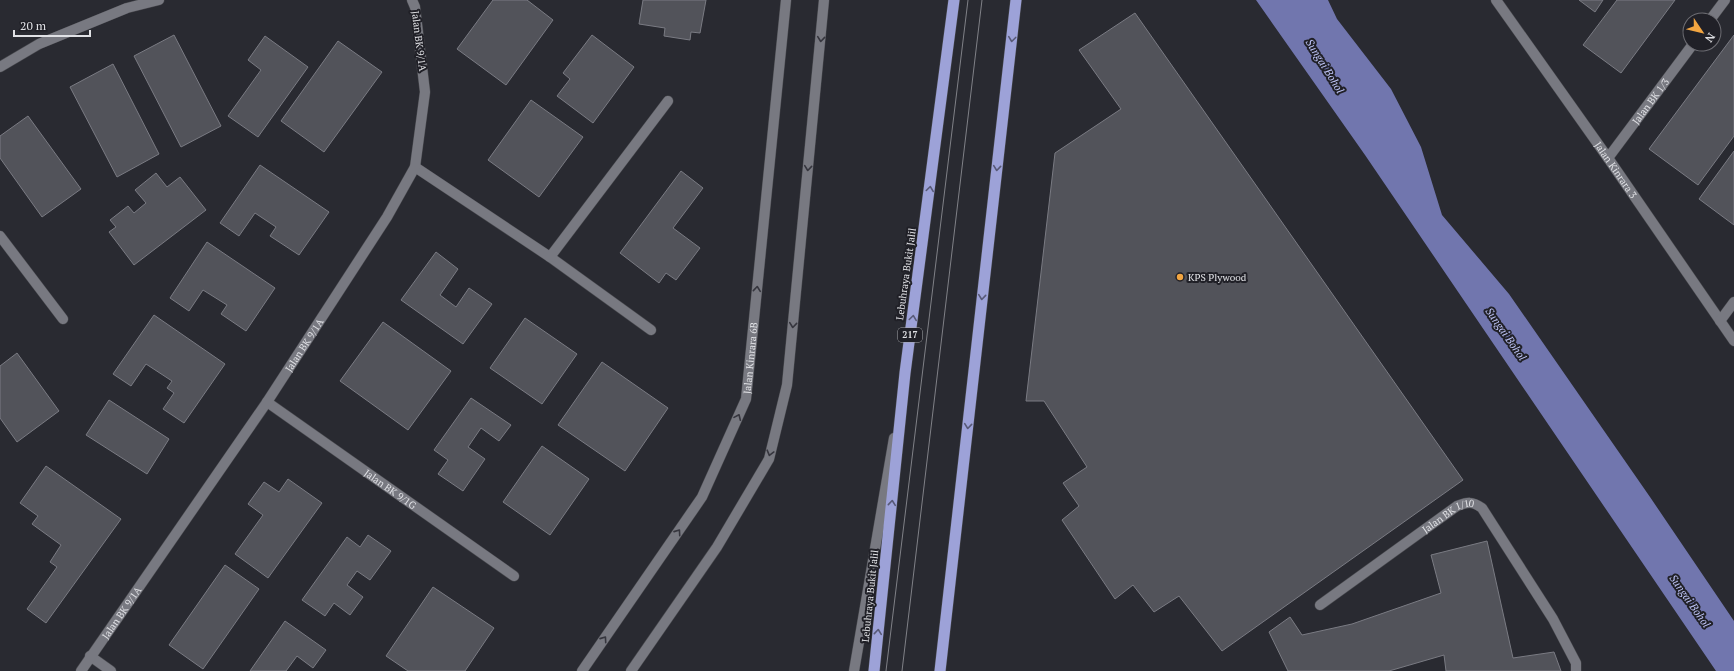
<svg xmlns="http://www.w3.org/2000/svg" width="1734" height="671" font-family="'PT Serif',serif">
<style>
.water{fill:#7176ae}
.building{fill:#52535a;stroke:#7a7b83}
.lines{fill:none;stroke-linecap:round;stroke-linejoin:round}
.service-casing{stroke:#48494e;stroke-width:11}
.minor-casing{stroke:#48494e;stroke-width:11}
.tertiary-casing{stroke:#48494e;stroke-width:11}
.trunk-casing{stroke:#48494e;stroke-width:12}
.service{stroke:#787981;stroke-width:10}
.minor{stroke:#787981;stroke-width:10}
.tertiary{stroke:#787981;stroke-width:10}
.trunk{stroke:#9da2d8;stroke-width:11}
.tram{stroke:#808187;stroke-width:1}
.oneway{stroke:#36363e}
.oneway2{stroke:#585a77}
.poi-dot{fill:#f2a541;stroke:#202027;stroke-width:1.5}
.labels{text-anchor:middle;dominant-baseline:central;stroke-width:4;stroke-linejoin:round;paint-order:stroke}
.shield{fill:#202027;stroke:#a6a7ac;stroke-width:1}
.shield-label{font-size:9px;font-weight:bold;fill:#e0e1e5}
.street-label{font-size:10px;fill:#e0e1e5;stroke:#202027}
.poi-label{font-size:10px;fill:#e0e1e5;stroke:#202027;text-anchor:start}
.water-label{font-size:11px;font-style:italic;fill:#bec4f6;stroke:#202027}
</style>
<rect width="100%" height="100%" fill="#292a31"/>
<path class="water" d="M1256 0H1328L1337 19 1391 89 1421 147 1442 215 1509 294 1650 497 1734 621V671H1716L1365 155Z"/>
<path class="building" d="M493 0H527L553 20 506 85 457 49Z
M643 0H706L700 33 691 32 690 40 664 36 665 28 639 24Z
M1579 0H1603L1595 12Z
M1617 0H1675L1621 73 1583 45Z
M1135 13 1463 480 1222 651 1179 596 1154 612 1133 585 1115 599 1062 520 1079 506 1063 483 1087 467 1044 401H1026L1055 153 1121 109 1079 50Z
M174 35 221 126 181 147 134 56Z
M592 35 634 67 593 123 557 96 570 79 563 73Z
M1734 35V136L1698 185 1649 149Z
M265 36 308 67 258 137 228 116 261 70 248 60Z
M338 41 382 72 324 152 281 121Z
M113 64 159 154 117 177 70 87Z
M531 100 583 137 539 197 488 160Z
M28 116 81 189 42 217 0 158V136Z
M1734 151V225L1699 199Z
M260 165 329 212 299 255 270 236 276 227 255 213 239 236 220 223Z
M681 171 703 188 673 228 700 248 676 280 666 273 659 283 620 253Z
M156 173 167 187 180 177 206 210 134 265 109 232 116 227 110 220 128 206 134 213 146 203 135 190Z
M207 242 275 288 246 331 221 314 227 305 203 290 189 311 170 298Z
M436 252 458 269 440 295 456 307 469 288 492 304 463 344 401 300Z
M154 315 225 364 184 423 163 409 174 393 167 388 172 381 146 364 131 386 113 374Z
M525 318 577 354 542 404 490 368Z
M383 322 451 371 408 430 340 381Z
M17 353 59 411 17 442 0 418V366Z
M602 362 668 408 625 471 558 425Z
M471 398 511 425 499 441 481 428 468 447 485 459 463 491 438 474 448 460 434 450Z
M109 400 169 439 147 474 86 435Z
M542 446 589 479 550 535 503 502Z
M46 466 121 519 46 623 27 609 57 567 50 562 61 545 32 524 38 516 20 503Z
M288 479 322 503 268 578 235 554 263 515 248 504 264 482 279 492Z
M368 535 391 551 370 580 357 571 347 585 363 597 350 615 334 603 325 616 302 600 347 537 360 547Z
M1487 541 1513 658 1554 652 1561 671H1446L1444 655 1389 671H1288L1269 632 1290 617 1302 635 1352 624 1441 593 1431 555Z
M225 565 259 589 203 669 169 645Z
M433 587 494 628 465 671H408L386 656Z
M285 621 326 650 313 668 297 656 286 671H250Z"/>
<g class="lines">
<g class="service-casing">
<g id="service">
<path id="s1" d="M1320 605 1457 506C1468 502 1472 501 1482 508L1553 619 1576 663V671"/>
</g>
</g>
<g class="minor-casing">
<g id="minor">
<path id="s2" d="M1496 0 1608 158 1734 341"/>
<path d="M1710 20 1725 0"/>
<path d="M0 67 39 44 127 8 159 0"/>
<path id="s3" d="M1608 158 1693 44"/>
<path d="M415 167 550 257 651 330"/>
<path d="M0 236 63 319"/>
<path d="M550 257 668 101"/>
<path d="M1720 321 1734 302"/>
<path id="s4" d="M267 402 514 576"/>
<path d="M90 656 111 671"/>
<path id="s5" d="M81 671 267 402 387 217 415 167 425 92 415 7 412 0"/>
</g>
</g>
<g class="tertiary-casing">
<g id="tertiary">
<path id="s6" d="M582 671 702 497 746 399 786 0"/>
<path d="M631 671 717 547 769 459 787 385 824 0"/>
<path d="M854 671 894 438"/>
</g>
</g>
<g class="trunk-casing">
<path id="trunk" d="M874 671 905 373 954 0
M940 671 1016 0"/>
</g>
<use href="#service" class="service"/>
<use href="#minor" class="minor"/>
<use href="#tertiary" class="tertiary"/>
<use href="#trunk" class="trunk"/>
<path class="tram" d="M886 671 968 0
M902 671 982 0"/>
</g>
<defs><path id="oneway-chevron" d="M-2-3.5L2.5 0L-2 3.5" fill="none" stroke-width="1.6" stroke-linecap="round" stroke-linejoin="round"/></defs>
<g class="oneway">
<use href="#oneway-chevron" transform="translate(821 39) rotate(96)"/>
<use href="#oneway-chevron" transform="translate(808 168) rotate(96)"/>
<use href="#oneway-chevron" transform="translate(757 289) rotate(-84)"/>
<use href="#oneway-chevron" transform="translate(793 325) rotate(96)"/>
<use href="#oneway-chevron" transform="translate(738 417) rotate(-66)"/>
<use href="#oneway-chevron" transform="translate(770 453) rotate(105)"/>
<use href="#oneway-chevron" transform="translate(678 532) rotate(-55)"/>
<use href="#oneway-chevron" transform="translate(604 639) rotate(-55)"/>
</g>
<g class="oneway2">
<use href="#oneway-chevron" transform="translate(1012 39) rotate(97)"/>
<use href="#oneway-chevron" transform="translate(997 168) rotate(96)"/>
<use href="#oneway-chevron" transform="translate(930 189) rotate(-82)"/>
<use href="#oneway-chevron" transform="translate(982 297) rotate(96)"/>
<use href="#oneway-chevron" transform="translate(913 318) rotate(-82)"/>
<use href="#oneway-chevron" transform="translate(968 426) rotate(96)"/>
<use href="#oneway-chevron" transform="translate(892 503) rotate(-84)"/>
<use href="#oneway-chevron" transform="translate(878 632) rotate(-84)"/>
</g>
<circle class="poi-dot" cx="1180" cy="277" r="4"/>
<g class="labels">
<rect class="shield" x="898" y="328" width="24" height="14" rx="3"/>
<g class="shield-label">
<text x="910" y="335">217</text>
</g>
<g class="street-label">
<text transform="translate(419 41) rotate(83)">Jalan BK 9/1A</text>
<text stroke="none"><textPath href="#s3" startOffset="71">Jalan BK 1/3</textPath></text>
<text stroke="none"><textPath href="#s2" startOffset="208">Jalan Kinrara 3</textPath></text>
<text transform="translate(906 274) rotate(-82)">Lebuhraya Bukit Jalil</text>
<text stroke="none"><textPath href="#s5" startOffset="395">Jalan BK 9/1A</textPath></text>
<text stroke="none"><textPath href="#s6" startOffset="360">Jalan Kinrara 6B</textPath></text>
<text stroke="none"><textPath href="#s4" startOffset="151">Jalan BK 9/1G</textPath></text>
<text stroke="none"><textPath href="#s1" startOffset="157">Jalan BK 1/10</textPath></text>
<text transform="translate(870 596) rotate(-84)">Lebuhraya Bukit Jalil</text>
<text stroke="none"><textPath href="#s5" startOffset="71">Jalan BK 9/1A</textPath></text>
</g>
<g class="poi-label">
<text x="1188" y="277">KPS Plywood</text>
</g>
<g class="water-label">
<text transform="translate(1325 66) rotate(58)">Sungai Bohol</text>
<text transform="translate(1506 334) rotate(55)">Sungai Bohol</text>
<text transform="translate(1690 601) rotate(55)">Sungai Bohol</text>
</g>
</g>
<g transform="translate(1702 32) rotate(125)"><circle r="19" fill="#202027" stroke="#6d6d73"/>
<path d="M0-3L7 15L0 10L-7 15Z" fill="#f2a541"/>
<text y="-6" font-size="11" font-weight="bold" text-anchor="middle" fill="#e0e1e5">N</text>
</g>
<path d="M14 30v6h76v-6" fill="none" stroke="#e0e1e5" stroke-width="2"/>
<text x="20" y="30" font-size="12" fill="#e0e1e5" stroke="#202027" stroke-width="3" paint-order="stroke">20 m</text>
</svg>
